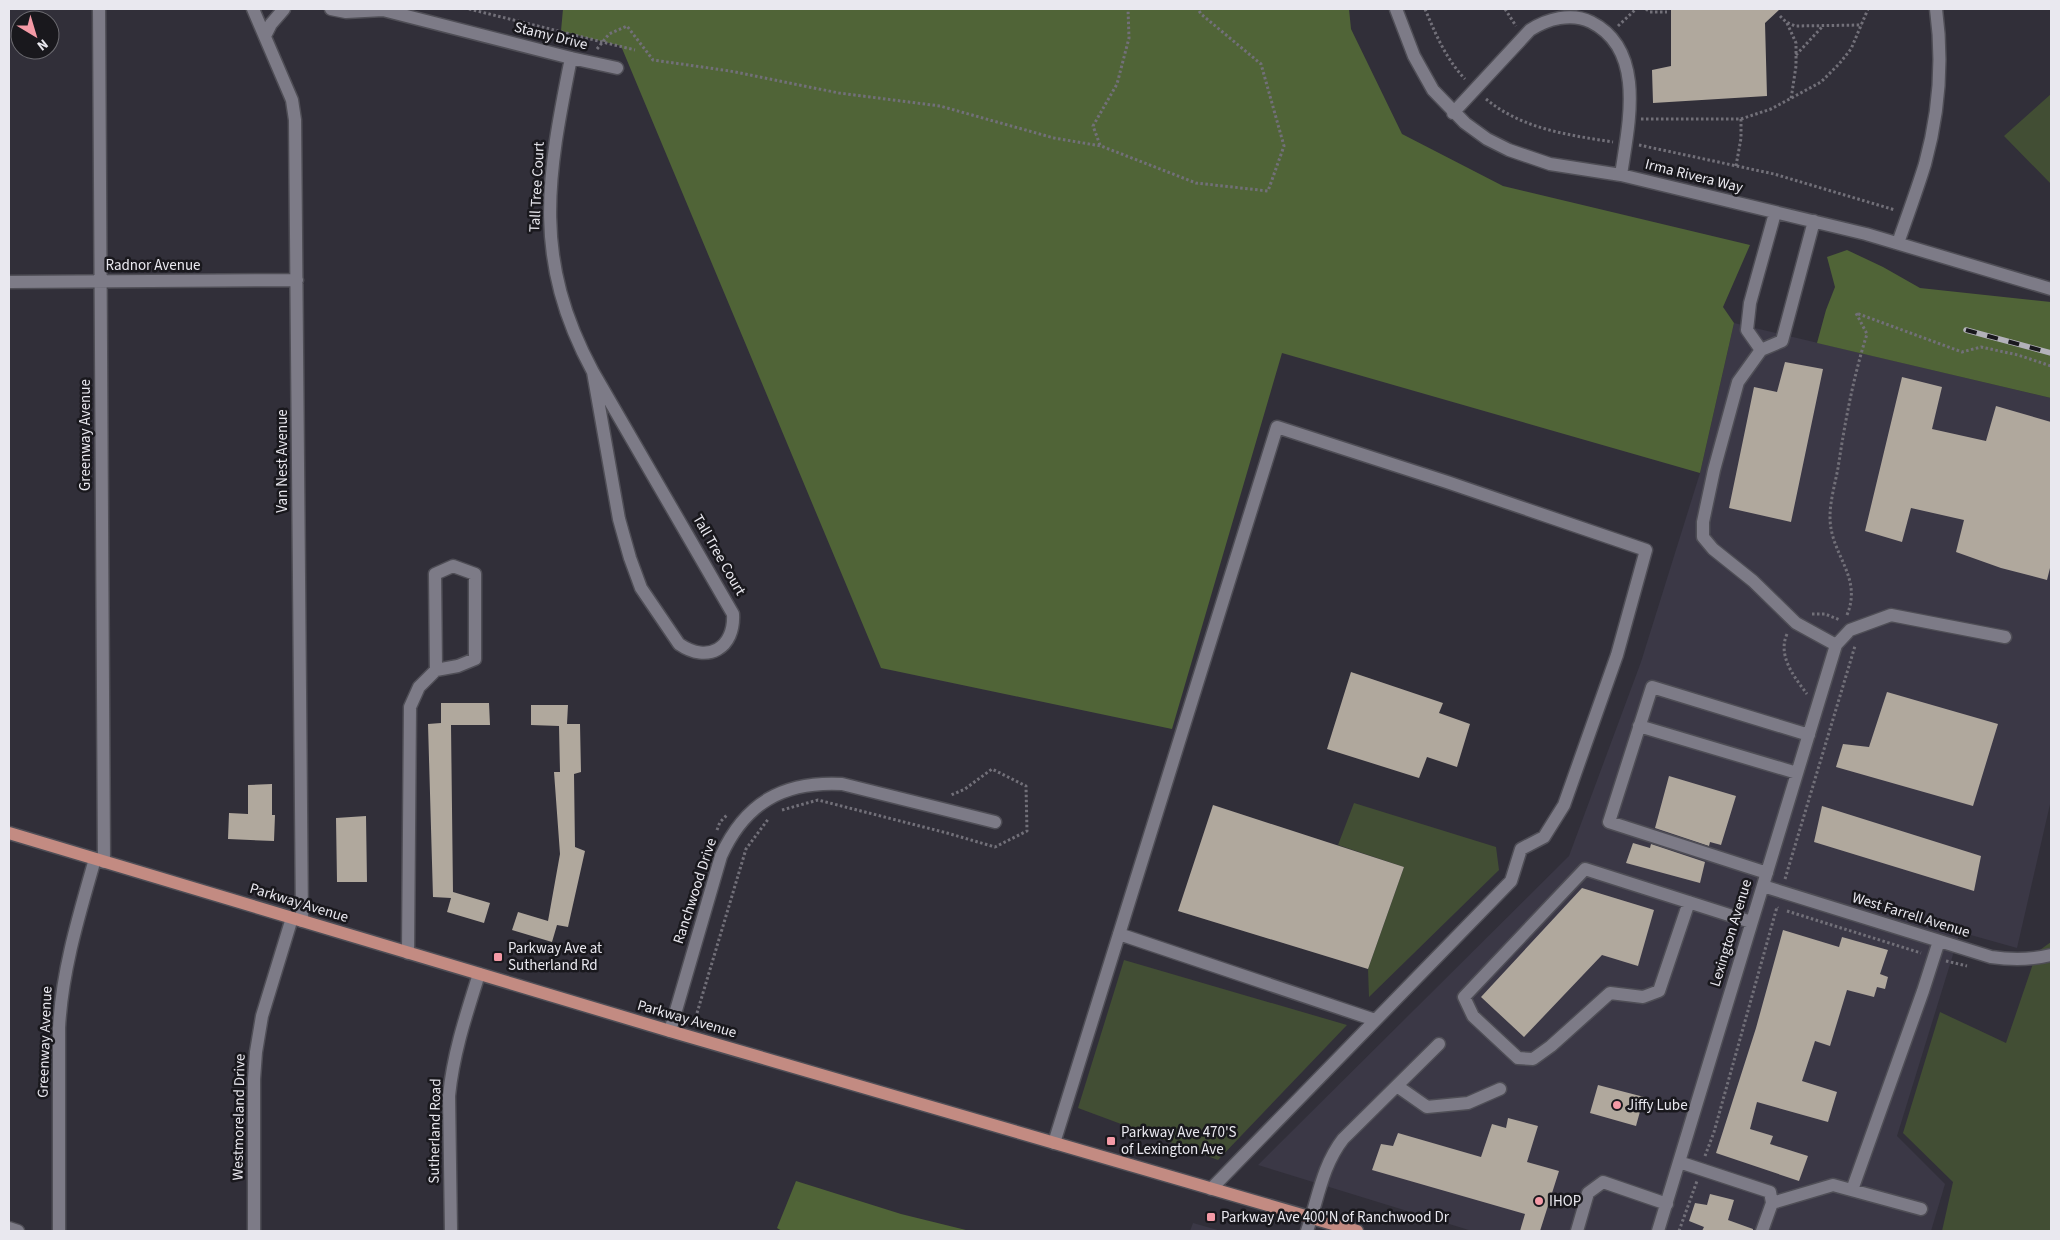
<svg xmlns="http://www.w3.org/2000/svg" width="2060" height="1240" font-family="'Source Sans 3',sans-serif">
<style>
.built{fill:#3b3846}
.green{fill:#424e34}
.forest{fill:#506437}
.building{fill:#b0a89d}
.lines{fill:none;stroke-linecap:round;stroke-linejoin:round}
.minor-casing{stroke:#4f4e56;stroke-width:15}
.major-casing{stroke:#4f4e56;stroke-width:15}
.path{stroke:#727079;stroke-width:3;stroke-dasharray:2.5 2.5;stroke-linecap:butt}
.minor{stroke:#7d7b87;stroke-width:12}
.major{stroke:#c38b82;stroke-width:12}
.rail-casing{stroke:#b3b2ba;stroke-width:5.5}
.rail{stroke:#19181d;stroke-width:4;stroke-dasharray:11;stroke-linecap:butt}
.poi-dot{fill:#f49aa6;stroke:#19181d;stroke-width:2}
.labels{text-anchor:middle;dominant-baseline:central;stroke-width:5;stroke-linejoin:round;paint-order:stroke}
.street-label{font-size:15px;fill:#e9e8ef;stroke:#19181d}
.poi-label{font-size:15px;fill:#e9e8ef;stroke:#19181d;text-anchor:start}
</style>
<rect width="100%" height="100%" fill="#312f39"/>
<path class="built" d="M1734 323 2051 398V800L2017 948 1960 932 1897 1136 1945 1184 1931 1231H1472L1258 1165 1569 856 1641 662 1700 473Z
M1193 1223 1221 1231H1190Z"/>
<path class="green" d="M2051 94V184L2004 136Z
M1354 803 1496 847 1499 870 1369 997 1368 969 1404 867 1338 845Z
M2051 942V1231H1942L1953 1182 1903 1133 1940 1012 2006 1043 2037 952Z
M1124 960 1347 1025 1218 1160 1078 1108Z"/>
<path class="forest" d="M563 9H1349L1351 29 1402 134 1503 186 1750 245 1723 307 1734 323 1700 473 1282 353 1172 729 881 668 621 46 561 31Z
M1847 250 1883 267 1920 288 2051 302V398L1817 343 1826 310 1835 287 1827 257Z
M796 1181 901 1214 970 1231H782L777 1228Z"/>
<path class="building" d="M1671 9H1780L1765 23 1767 96 1653 103 1652 70 1671 66Z
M1785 362 1823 369 1791 522 1729 508 1754 387 1777 392Z
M1902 377 1942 387 1932 429 1986 441 1996 406 2051 422V564L2047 580 2001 568 1956 552 1964 520 1911 508 1902 542 1865 531Z
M1351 672 1443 703 1439 713 1470 724 1457 767 1427 757 1419 778 1327 749Z
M1887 692 1998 724 1973 806 1836 767 1843 744 1869 747Z
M441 703H489L490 725H451L453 892 490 903 484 923 447 912 451 898 433 897 428 724 441 723Z
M531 705H568L567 724H580L581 772 574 774 575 847 585 851 568 927 557 925 552 942 512 930 518 912 548 921 560 854 554 772H560L559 726 531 725Z
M1669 776 1736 796 1721 845 1710 842 1709 846 1655 828Z
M272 784V815H275L274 841 228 839 229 813 248 814V785Z
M1213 805 1404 867 1368 969 1178 911Z
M1822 806 1981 856 1974 891 1814 842Z
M366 816 367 882H337L336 818Z
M1633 843 1650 848 1651 844 1705 862 1700 883 1626 863Z
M1582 888 1654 910 1638 966 1602 955 1524 1037 1481 997Z
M1783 930 1839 947 1842 937 1888 950 1880 974 1888 977 1885 989 1877 987 1874 997 1847 990 1830 1046 1815 1041 1802 1081 1837 1092 1828 1122 1757 1102 1750 1129 1773 1136 1770 1144 1808 1156 1799 1181 1716 1153 1756 1028Z
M1598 1085 1644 1097 1636 1126 1590 1113Z
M1508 1118 1538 1126 1527 1162 1559 1171 1540 1231H1520L1525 1214 1372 1170 1381 1144 1393 1146 1398 1133 1481 1157 1492 1124 1506 1128Z
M1710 1194 1734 1200 1728 1220 1753 1229V1231H1702L1704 1227 1689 1221 1695 1203 1707 1205Z"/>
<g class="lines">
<g class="minor-casing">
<path id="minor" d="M99 9 104 862
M253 9 292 100 295 120 302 921
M331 9 346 12 383 10 571 58 617 68
M1396 9 1414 56 1433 90 1465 123 1487 139 1509 150 1550 164 1621 175 1866 234 2051 289
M265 36 271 24 284 9
M571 58C547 178 532 259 593 372
M1453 113 1530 30C1547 19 1571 12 1591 22 1647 50 1628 126 1621 175
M1814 221 1782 341 1761 350 1738 382 1714 470 1703 522V537L1713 549 1753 581 1796 623 1836 645
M1898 243C1907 217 1917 190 1925 164 1939 113 1943 60 1936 9
M9 282 297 280
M1761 350 1747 330 1750 303 1775 213
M593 372 733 614C735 648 708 664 679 644L641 588 630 558 619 519Z
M1639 726 1797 773
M1767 873 1609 822 1652 687 1809 735
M1763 886 1991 957C2012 960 2031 960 2051 955
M1689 902 1659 991 1643 997 1610 993 1551 1046 1533 1059 1518 1058 1473 1016 1464 997 1585 869 1751 922
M1119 934 1375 1020
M408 953 410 707 419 687 436 670 458 666 475 659V574L453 566 435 574 436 670
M670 1031 721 856C745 803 783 781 842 784L995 822
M1397 1086 1427 1107 1468 1103 1500 1089
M1054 1143 1277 427 1447 482 1646 550 1617 655 1564 805 1544 837 1521 849 1511 881 1211 1189
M1679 1162 1770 1192 1772 1203 1762 1231
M1852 1190 1923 991 1939 941
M1772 1203 1833 1185 1921 1209
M9 1228 18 1231
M59 1231V1028C62 970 79 915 95 859
M254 1231V1079L256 1052 262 1016 292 918
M451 1231 449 1096C453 1054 466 1015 479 974
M1307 1231C1318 1199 1322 1166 1343 1139L1439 1044
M1577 1231 1588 1193 1603 1182 1667 1204
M1658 1231 1836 645 1850 630 1891 615 2005 637"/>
</g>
<g class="major-casing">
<path id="major" d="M9 833 670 1031 1357 1231"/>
</g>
<path class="path" d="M469 9 635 50
M1425 9C1436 35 1446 59 1465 79
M1505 9 1516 26
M1646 9 1650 12H1667
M1780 16 1786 22 1795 26 1862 25
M1787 23 1796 43V66L1791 99
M1618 26 1636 9
M597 49 609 34 627 26 653 60 730 71 839 93 940 106 1054 138 1101 146 1196 183 1268 191 1284 146 1261 64 1201 14 1198 9
M1796 55 1822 27
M1486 99C1522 129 1568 135 1613 142
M1641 119H1741L1771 109 1821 82 1839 64 1851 49 1868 9
M1100 145 1093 126 1117 84 1129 38 1128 9
M1639 145 1774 174 1895 210
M1736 166 1741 138V119
M1812 614H1825L1840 620
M1847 615C1863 576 1830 555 1830 517 1830 501 1835 484 1838 468 1845 422 1853 378 1867 334L1856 313 1962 352 1981 347 2018 355 2051 366
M1787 634C1777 656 1795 678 1807 694
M782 810 818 800 947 833 995 847 1027 831 1026 786 992 769 965 789 951 795
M717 830 720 822 727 815
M1785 879 1855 646
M1787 911 1921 953
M1946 961 1967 966
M697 1013 746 849 769 818
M1705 1156 1714 1132 1777 907 1778 908
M1679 1231 1697 1181"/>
<use href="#minor" class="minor"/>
<use href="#major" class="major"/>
<g class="rail-casing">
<path id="rail" d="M1966 330 2051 353"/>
</g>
<use href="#rail" class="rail"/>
</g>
<g class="poi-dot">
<rect x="493" y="952" width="10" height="10" rx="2.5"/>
<circle cx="1617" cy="1105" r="5"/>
<rect x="1106" y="1136" width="10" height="10" rx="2.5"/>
<circle cx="1539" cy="1201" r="5"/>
<rect x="1206" y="1212" width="10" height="10" rx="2.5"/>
</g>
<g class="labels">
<g class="street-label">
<text transform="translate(551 36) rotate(14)">Stamy Drive</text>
<text transform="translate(1694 176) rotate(14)">Irma Rivera Way</text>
<text transform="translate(537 187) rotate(-87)">Tall Tree Court</text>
<text x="153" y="265">Radnor Avenue</text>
<text transform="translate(85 435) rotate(-90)">Greenway Avenue</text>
<text transform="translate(282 461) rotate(-90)">Van Nest Avenue</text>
<text transform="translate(719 555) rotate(60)">Tall Tree Court</text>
<text transform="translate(695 891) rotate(-72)">Ranchwood Drive</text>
<text transform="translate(299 903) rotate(17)">Parkway Avenue</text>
<text transform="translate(1911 915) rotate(17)">West Farrell Avenue</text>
<text transform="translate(1731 933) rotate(-73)">Lexington Avenue</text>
<text transform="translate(687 1019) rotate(16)">Parkway Avenue</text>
<text transform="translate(45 1042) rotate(-88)">Greenway Avenue</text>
<text transform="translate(239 1117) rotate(-89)">Westmoreland Drive</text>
<text transform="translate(435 1131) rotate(-89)">Sutherland Road</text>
</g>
<g class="poi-label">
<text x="508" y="948">Parkway Ave at<tspan x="508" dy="17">Sutherland Rd</tspan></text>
<text x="1627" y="1105">Jiffy Lube</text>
<text x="1121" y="1132">Parkway Ave 470'S<tspan x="1121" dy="17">of Lexington Ave</tspan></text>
<text x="1549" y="1201">IHOP</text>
<text x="1221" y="1217">Parkway Ave 400'N of Ranchwood Dr</text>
</g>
</g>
<rect width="2060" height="1240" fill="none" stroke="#e9e8ef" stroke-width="20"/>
<g transform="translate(35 35) rotate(142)"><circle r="24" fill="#19181d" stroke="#6c6b71"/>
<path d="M0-4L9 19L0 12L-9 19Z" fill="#f49aa6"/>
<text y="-8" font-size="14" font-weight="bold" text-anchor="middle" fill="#e9e8ef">N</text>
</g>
</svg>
